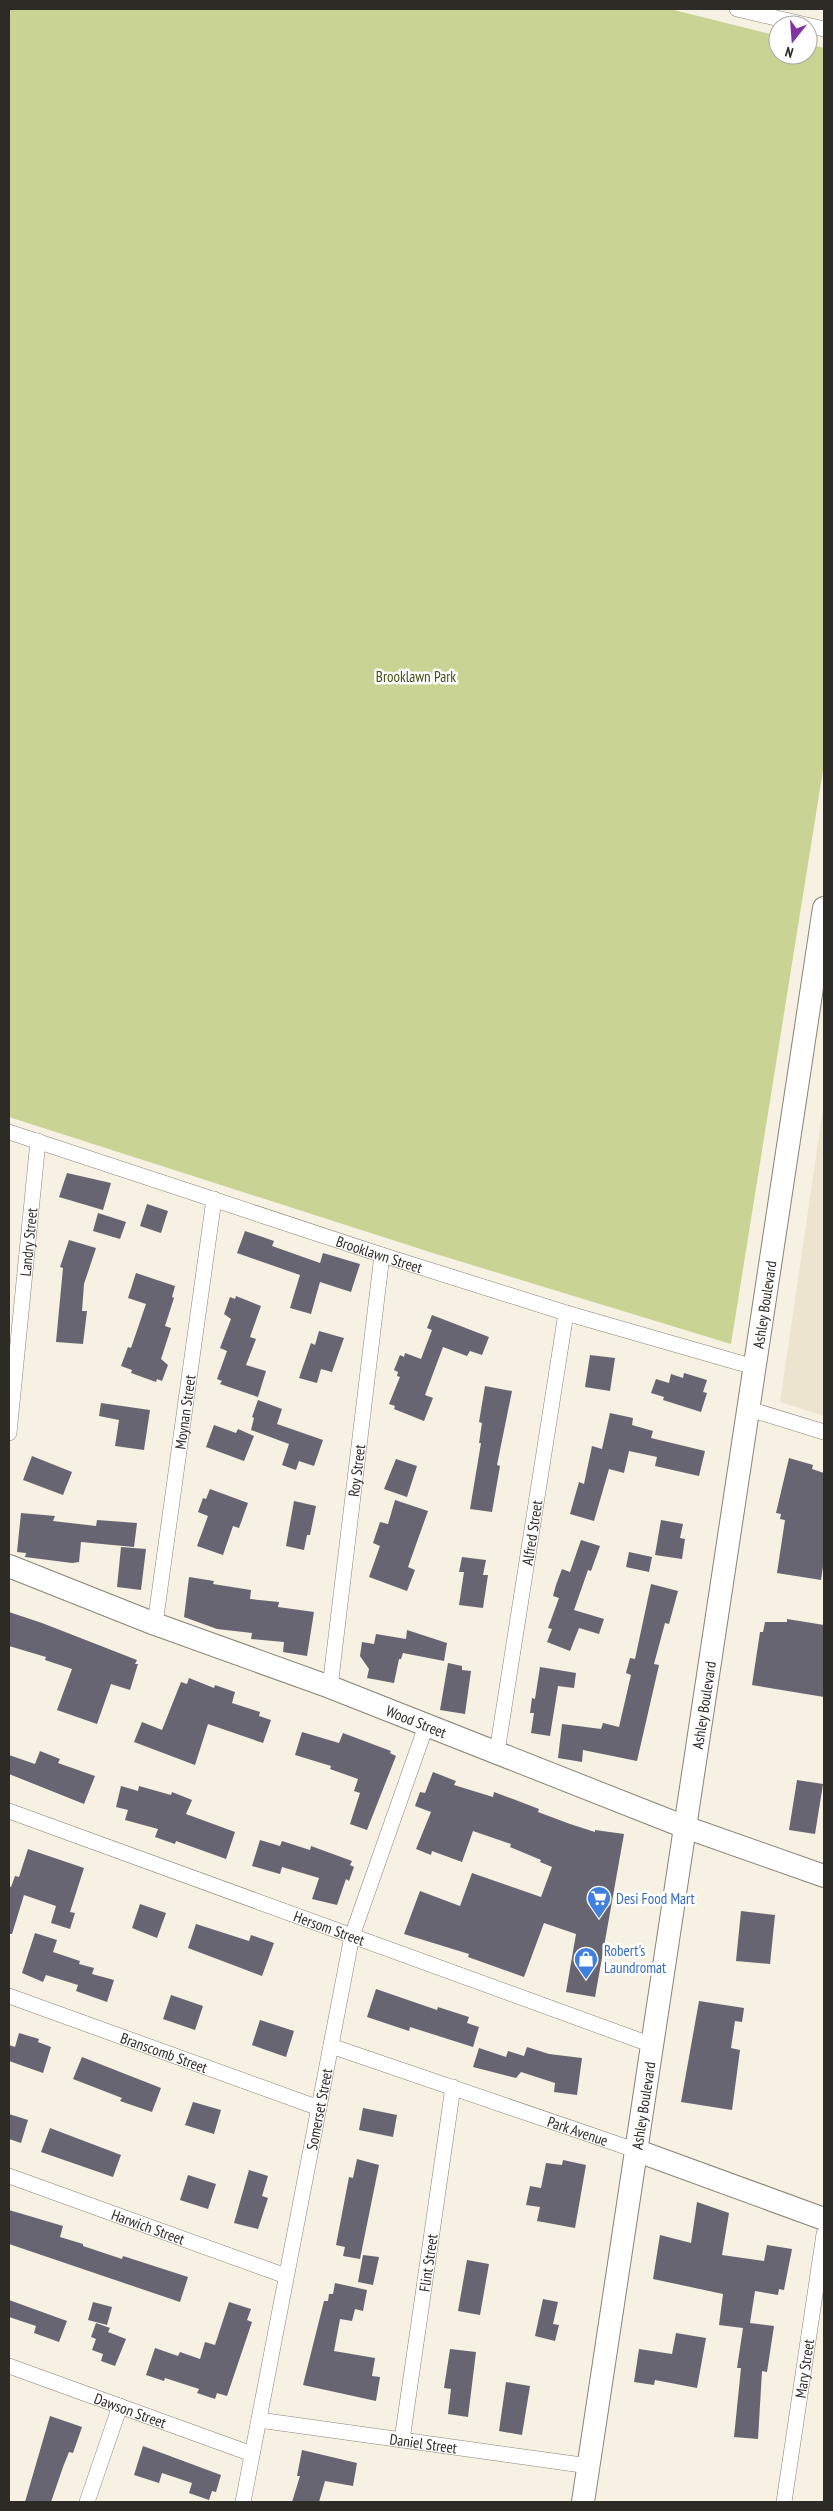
<svg xmlns="http://www.w3.org/2000/svg" width="833" height="2511" font-family="'PT Sans Narrow',sans-serif">
<style>
.built{fill:#ede4d0}
.green{fill:#c9d393}
.building{fill:#676571}
.lines{fill:none;stroke-linecap:round;stroke-linejoin:round}
.street-casing{stroke:#888377;stroke-width:16}
.secondary-casing{stroke:#888377;stroke-width:24}
.street{stroke:#fff;stroke-width:15}
.secondary{stroke:#fff;stroke-width:22}
.labels{text-anchor:middle;dominant-baseline:central;stroke-width:5;stroke-linejoin:round;paint-order:stroke}
.park-label{font-size:15px;fill:#474e15;stroke:#fefefe}
.street-label{font-size:15px;fill:#2d2b26;stroke:#fefefe}
.shop-label{font-size:15px;fill:#366cbe;stroke:#fefefe;text-anchor:start}
</style>
<rect width="100%" height="100%" fill="#f6f1e3"/>
<path class="built" d="M824 1102V1416L780 1402Z"/>
<path class="green" d="M9 9H670L778 36V55H808V44L824 48V764L731 1344 436 1254 9 1117Z"/>
<path class="building" d="M67 1173 111 1183 103 1210 59 1197Z
M147 1204 168 1211 161 1233 140 1226Z
M98 1213 126 1222 120 1239 93 1231Z
M245 1231 274 1241 272 1246 320 1263 323 1253 360 1264 351 1292 320 1282 311 1314 290 1308 300 1275 237 1253Z
M69 1240 96 1248 84 1284 82 1311H87L83 1344 56 1342 63 1268 60 1267Z
M136 1273 175 1286 172 1297 174 1298 165 1326 171 1328 161 1359 168 1365 162 1381 157 1379 156 1382 131 1373 132 1370 121 1366 128 1347 131 1348 146 1304 128 1298Z
M236 1296 261 1306 250 1337 256 1339 246 1365 266 1371 258 1397 220 1384 222 1381 217 1379 227 1351 220 1348 231 1319 224 1314 230 1297 235 1299Z
M432 1315 489 1337 482 1355 470 1351 467 1356 443 1347 425 1395 433 1398 424 1421 394 1409 395 1406 389 1404 400 1377 397 1376 398 1372 394 1370 400 1355 404 1357 405 1353 421 1359 432 1330 427 1328Z
M319 1331 344 1338 332 1372 321 1369 317 1383 299 1378 311 1343 315 1345Z
M590 1355 615 1358 610 1391 585 1387Z
M684 1373 707 1380 703 1392 707 1393 701 1412 663 1400 664 1397 651 1393 656 1379 669 1383 671 1374 683 1378Z
M485 1386 512 1391 497 1465 500 1466 492 1512 470 1509 481 1443H479L482 1423 479 1422Z
M258 1400 282 1409 277 1424 323 1440 314 1466 299 1461 296 1470 282 1465 289 1444 251 1430 254 1418 252 1417Z
M101 1403 150 1410 144 1450 115 1446 119 1420 99 1416Z
M610 1413 633 1418 632 1425 653 1431 651 1438 705 1451 699 1476 655 1466 657 1457 629 1451 624 1473 609 1469 594 1521 570 1514 579 1482 584 1484 592 1446 602 1449Z
M214 1425 236 1433 238 1429 254 1436 244 1461 206 1447Z
M32 1456 72 1472 63 1495 23 1480Z
M789 1458 813 1465 812 1469 824 1473V1560L821 1580 777 1573 785 1520 780 1519 781 1514 776 1513Z
M396 1459 417 1466 407 1497 384 1489Z
M210 1489 248 1503 239 1528 233 1526 223 1555 197 1546 208 1516 198 1512 203 1498 206 1499Z
M395 1500 428 1511 408 1567 415 1570 407 1591 369 1577 380 1546 373 1543 380 1522 388 1524Z
M294 1501 316 1506 310 1535H307L304 1550 286 1546Z
M21 1513 55 1516 53 1521 96 1526 97 1520 137 1523 134 1547 81 1542 79 1562 72 1563 25 1557 26 1553 17 1552Z
M661 1520 683 1524 680 1538 685 1539 682 1559 655 1555Z
M581 1540 600 1546 591 1571 588 1570 574 1610 604 1619 599 1634 579 1628 570 1651 547 1642 552 1629 548 1628 559 1598 553 1596 556 1585 562 1569 570 1572Z
M121 1547 146 1549 141 1590 117 1587Z
M629 1552 652 1557 649 1572 626 1567Z
M462 1557 486 1560 483 1575H488L483 1608 459 1605 464 1572H459Z
M189 1577 214 1581 213 1584 251 1590 250 1599 279 1602 278 1607 314 1612 307 1656 283 1652 284 1642 251 1639 252 1633 217 1629 184 1617Z
M651 1584 678 1591 669 1624 665 1623 654 1664 659 1665 637 1761 583 1750 582 1762 558 1758 562 1724 601 1729 603 1723 619 1727 631 1675 626 1673 630 1658 635 1659Z
M9 1612 42 1623 137 1660 135 1664H138L130 1690 111 1684 97 1724 57 1710 72 1669 45 1660 46 1657 9 1646Z
M787 1619 824 1625V1697L752 1685 760 1632H763L765 1622H787Z
M407 1630 447 1643 444 1661 403 1653 401 1659H399L394 1683 367 1678 369 1669 360 1656 362 1642 374 1644 376 1634 406 1639Z
M448 1663 462 1666V1670L471 1671 465 1714 440 1710Z
M540 1667 576 1673 574 1688 558 1686 550 1736 531 1733 534 1713H530L532 1698 535 1699Z
M189 1678 214 1688 215 1685 235 1692 232 1703 260 1712 259 1716 271 1720 263 1743 208 1724 195 1765 134 1742 142 1722 162 1730 181 1682 187 1684Z
M302 1732 339 1743 343 1733 391 1751 390 1753 396 1756 367 1830 350 1824 360 1793 354 1791 358 1779 330 1769 331 1766 295 1755Z
M40 1751 60 1759 58 1763 95 1776 84 1804 9 1774V1755L35 1764Z
M433 1772 456 1781 454 1785 493 1797 494 1792 513 1799 539 1809 538 1812 570 1824 595 1832V1830L624 1834 595 1997 566 1992 576 1934 544 1923 524 1977 468 1957 469 1954 404 1934 420 1891 460 1906 472 1873 541 1897 552 1867 540 1862 541 1860 510 1847 511 1844 473 1831 462 1862 432 1851 431 1855 416 1849 431 1812 415 1806 420 1792 425 1793Z
M797 1780 823 1784 815 1834 789 1830Z
M121 1786 138 1791 139 1786 171 1795 172 1792 192 1800 186 1814 235 1832 226 1859 176 1841 175 1844 155 1837 158 1829 125 1820 128 1810 116 1807Z
M260 1840 280 1846 282 1841 310 1850 311 1846 352 1861 350 1865 354 1867 349 1881 346 1879 337 1905 312 1899 319 1878 282 1867 280 1874 252 1866Z
M28 1849 84 1868 70 1912 75 1913 70 1929 51 1923 56 1906 24 1895 12 1934H9V1886L11 1887 15 1876 19 1877Z
M140 1904 166 1913 157 1938 132 1928Z
M741 1911 775 1915 770 1964 736 1961Z
M196 1924 249 1941 251 1935 274 1943 262 1976 188 1948Z
M35 1933 57 1940 53 1952 80 1961 79 1964 94 1968 92 1974 114 1980 107 2002 76 1991 78 1985 46 1975 43 1982 22 1973Z
M376 1989 437 2010 438 2007 469 2017 467 2023 479 2027 473 2047 410 2027 409 2031 367 2017Z
M171 1995 203 2006 195 2030 163 2019Z
M699 2001 744 2008 742 2022 735 2021 731 2048 740 2050 732 2110 681 2102Z
M260 2020 294 2031 286 2057 252 2045Z
M19 2033 39 2039 38 2042 51 2047 43 2073 9 2061V2045L15 2047Z
M527 2047 549 2054 582 2058 577 2095 554 2092 555 2083 521 2072 516 2078 473 2067 479 2048 506 2057 508 2051 524 2056Z
M82 2057 161 2088 152 2112 120 2101 122 2098 73 2079Z
M193 2102 221 2110 214 2134 185 2125Z
M363 2108 397 2115 393 2137 359 2130Z
M9 2114 28 2120 21 2143 9 2139Z
M50 2128 121 2155 113 2177 41 2152Z
M357 2159 379 2165 360 2259 343 2256 345 2247 336 2245 349 2177 353 2178Z
M563 2160 586 2165 575 2228 537 2221 540 2207 526 2205 530 2186 541 2188 546 2163 562 2165Z
M249 2170 268 2176 262 2196 268 2198 258 2229 234 2223Z
M188 2175 216 2184 208 2209 180 2200Z
M697 2202 729 2213 722 2255 764 2261 767 2245 792 2249 784 2290 779 2289 778 2295 755 2291 750 2323 774 2326 767 2372 762 2371 758 2439 734 2437 741 2368H737L743 2328 719 2325 723 2294 653 2279 660 2235 691 2243Z
M9 2210 63 2226 60 2237 83 2244V2246L122 2259 123 2256 188 2277 180 2302 9 2244Z
M363 2255 379 2257 373 2285 358 2282Z
M467 2260 489 2264 480 2315 458 2311Z
M335 2283 367 2290 363 2311 355 2309 352 2321 340 2319 334 2351 375 2358 372 2376 380 2377 376 2401 303 2385 324 2301H328L329 2294H333Z
M543 2299 558 2302 553 2324 559 2325 555 2341 535 2336Z
M9 2300 67 2321 59 2342 34 2333 36 2326 9 2317Z
M93 2302 112 2307 107 2325 88 2320Z
M229 2302 251 2309 247 2320 252 2322 227 2396 217 2393 215 2399 197 2393 199 2389 165 2378 164 2381 146 2375 155 2348 178 2356 180 2352 200 2359 205 2342 215 2345Z
M96 2323 110 2328 108 2332 126 2339 115 2366 101 2361 103 2354 92 2350 96 2339 91 2337Z
M676 2333 706 2338 697 2388 655 2380 654 2385 634 2382 639 2349 672 2354Z
M450 2349 476 2352 468 2417 448 2414 451 2389 444 2388Z
M506 2382 530 2386 522 2435 499 2431Z
M50 2416 82 2427 73 2453 69 2452 63 2467 51 2502H25Z
M143 2446 221 2475 216 2492 212 2491 209 2500 189 2493 192 2483 162 2473 159 2483 134 2475Z
M302 2450 357 2463 353 2486 325 2481 319 2502H292L300 2476H297Z"/>
<g class="lines">
<g class="street-casing">
<g id="street">
<path d="M737 9 824 29"/>
<path id="s1" d="M9 1132 382 1255 566 1313 754 1367"/>
<path d="M749 1409 824 1432"/>
<path id="s2" d="M9 1433 38 1141"/>
<path id="s3" d="M155 1624 214 1199"/>
<path id="s4" d="M330 1687 382 1255"/>
<path id="s5" d="M497 1752 566 1313"/>
<path id="s6" d="M9 1811 652 2045"/>
<path id="s7" d="M9 1996 319 2108"/>
<path id="s8" d="M331 2046 635 2150"/>
<path id="s9" d="M9 2176 286 2276"/>
<path id="s10" d="M9 2366 252 2454"/>
<path id="s11" d="M259 2420 589 2466"/>
<path id="s12" d="M402 2440 453 2087"/>
<path d="M87 2502 120 2406"/>
<path id="s13" d="M243 2502 352 1936 426 1726"/>
<path id="s14" d="M784 2502 824 2234"/>
</g>
</g>
<g class="secondary-casing">
<g id="secondary">
<path id="s15" d="M9 1566 155 1624 330 1687 685 1827 824 1876"/>
<path d="M635 2150 824 2219"/>
<path id="s16" d="M583 2502 824 908"/>
</g>
</g>
<use href="#street" class="street"/>
<use href="#secondary" class="secondary"/>
</g>
<defs>
<g id="supermarket-pin" transform="scale(1.25)"><path d="M0 17L-7.5 6A9.5 9.5 0 1 1 7.5 6Z" fill="#3f7fe0" stroke="#fefefe"/><path d="M-6-5.5h2.5l.6 2H6L4.5 2H-2.5L-4.4-4H-6ZM-1.5 3.2a1.3 1.3 0 1 0 .1 0ZM3 3.2a1.3 1.3 0 1 0 .1 0Z" fill="#fff"/></g>
<g id="shop-pin" transform="scale(1.25)"><path d="M0 17L-7.5 6A9.5 9.5 0 1 1 7.5 6Z" fill="#3f7fe0" stroke="#fefefe"/><path d="M-5-2.5h2.3a2.7 3.5 0 0 1 5.4 0H5L5.5 6h-11ZM-1.5-2.5h3a1.5 2.3 0 0 0-3 0Z" fill="#fff"/></g>
</defs>
<g fill-rule="evenodd">
<use href="#supermarket-pin" x="599" y="1898"/>
<use href="#shop-pin" x="586" y="1959"/>
</g>
<g class="labels">
<g class="park-label">
<text x="416" y="676">Brooklawn Park</text>
</g>
<g class="street-label">
<text stroke="none"><textPath href="#s2" startOffset="192">Landry Street</textPath></text>
<text stroke="none"><textPath href="#s1" startOffset="390">Brooklawn Street</textPath></text>
<text stroke="none"><textPath href="#s16" startOffset="1211">Ashley Boulevard</textPath></text>
<text stroke="none"><textPath href="#s3" startOffset="214">Moynan Street</textPath></text>
<text stroke="none"><textPath href="#s4" startOffset="218">Roy Street</textPath></text>
<text stroke="none"><textPath href="#s5" startOffset="222">Alfred Street</textPath></text>
<text stroke="none"><textPath href="#s16" startOffset="806">Ashley Boulevard</textPath></text>
<text stroke="none"><textPath href="#s15" startOffset="436">Wood Street</textPath></text>
<text stroke="none"><textPath href="#s6" startOffset="341">Hersom Street</textPath></text>
<text stroke="none"><textPath href="#s7" startOffset="165">Branscomb Street</textPath></text>
<text stroke="none"><textPath href="#s16" startOffset="401">Ashley Boulevard</textPath></text>
<text stroke="none"><textPath href="#s13" startOffset="400">Somerset Street</textPath></text>
<text stroke="none"><textPath href="#s8" startOffset="261">Park Avenue</textPath></text>
<text stroke="none"><textPath href="#s9" startOffset="148">Harwich Street</textPath></text>
<text stroke="none"><textPath href="#s12" startOffset="179">Flint Street</textPath></text>
<text stroke="none"><textPath href="#s14" startOffset="135">Mary Street</textPath></text>
<text stroke="none"><textPath href="#s10" startOffset="129">Dawson Street</textPath></text>
<text stroke="none"><textPath href="#s11" startOffset="166">Daniel Street</textPath></text>
</g>
<g class="shop-label">
<text x="616" y="1898">Desi Food Mart</text>
<text x="604" y="1950">Robert's<tspan x="604" dy="17">Laundromat</tspan></text>
</g>
</g>
<rect width="833" height="2511" fill="none" stroke="#2d2b26" stroke-width="20"/>
<g transform="translate(793 40) rotate(197)"><circle r="24" fill="#fefefe" stroke="#aaaaa8"/>
<path d="M0-4L9 19L0 12L-9 19Z" fill="#8432a1"/>
<text y="-8" font-size="14" font-weight="bold" text-anchor="middle" fill="#2d2b26">N</text>
</g>
</svg>
